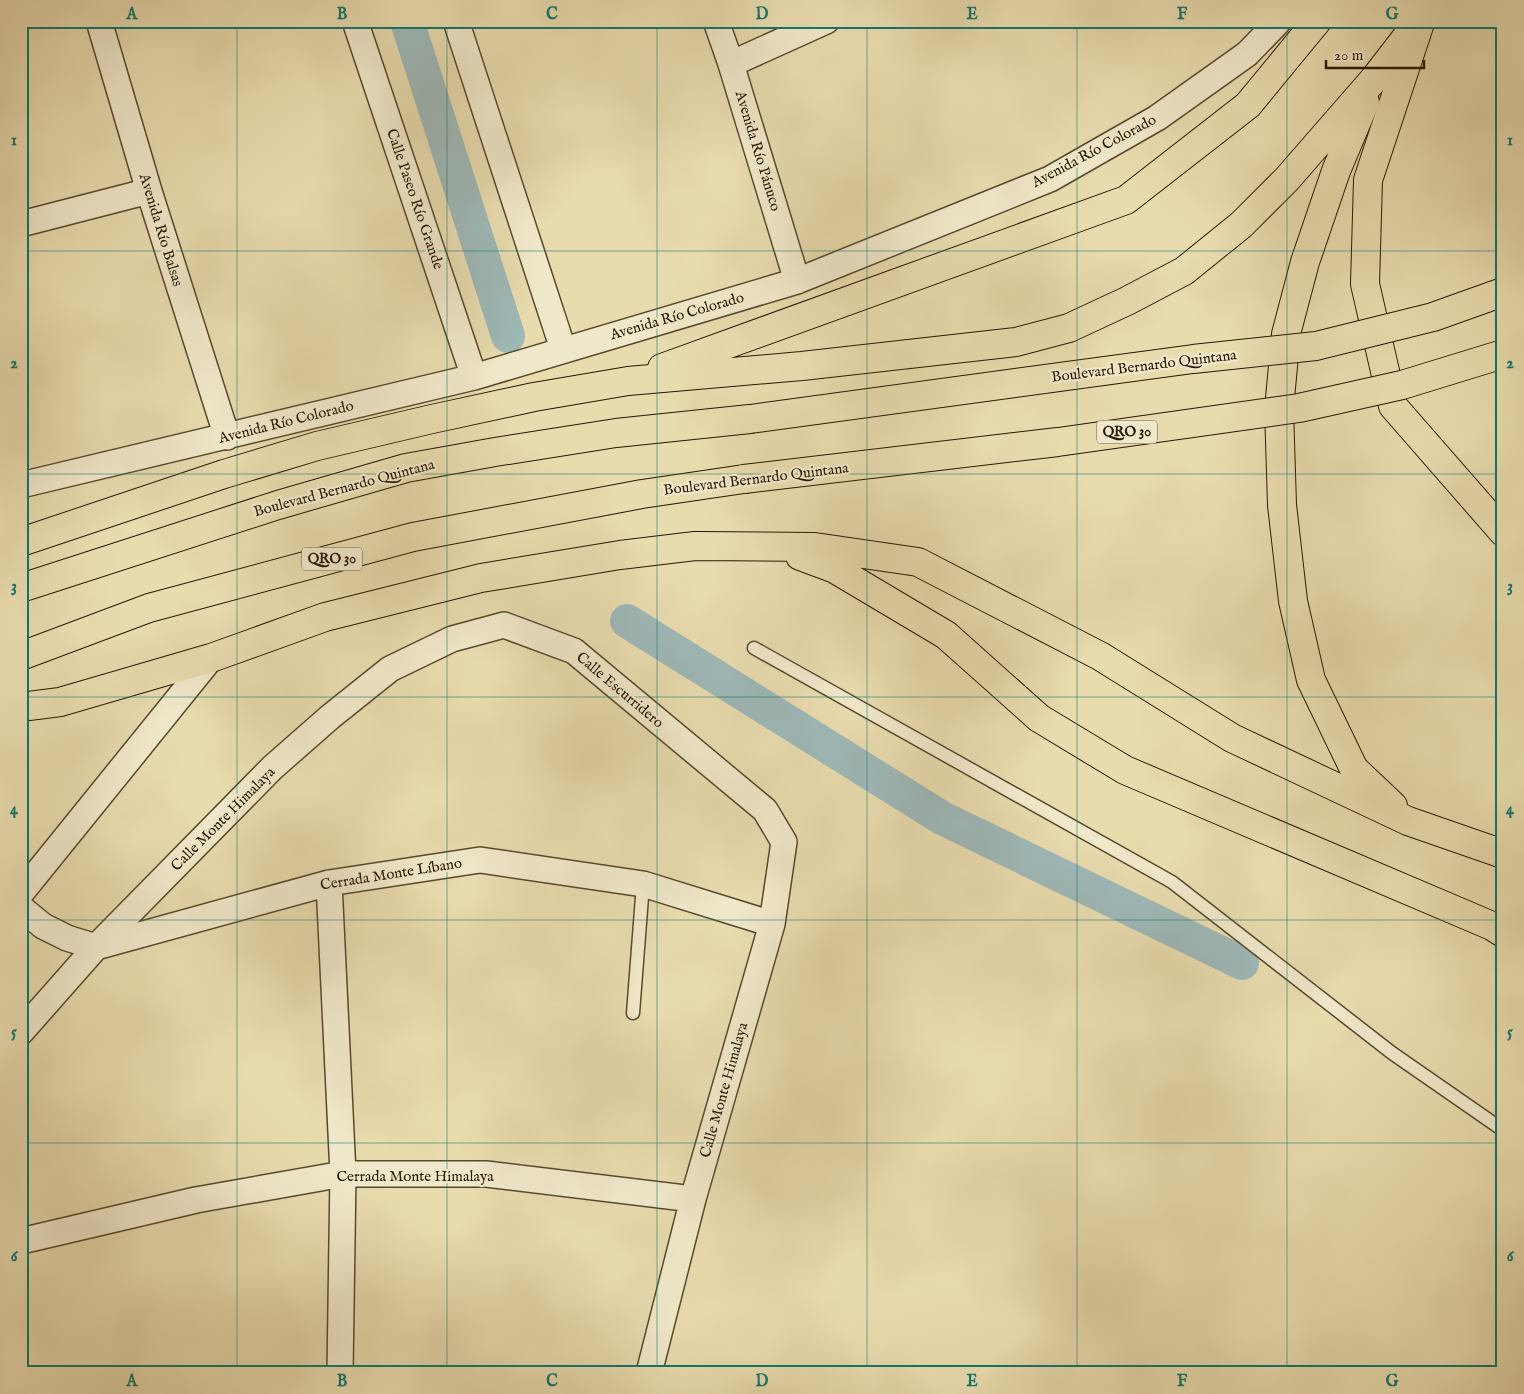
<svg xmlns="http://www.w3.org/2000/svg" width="1524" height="1394" font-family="'IM FELL English',serif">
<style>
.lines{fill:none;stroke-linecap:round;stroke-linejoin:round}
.canal{stroke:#9eb8b7;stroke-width:34}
.lane-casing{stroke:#58492c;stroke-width:15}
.street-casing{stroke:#58492c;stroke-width:28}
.primary-casing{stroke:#281801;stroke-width:30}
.highway-casing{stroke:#281801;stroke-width:30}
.lane{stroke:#f0e8ca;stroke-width:12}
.street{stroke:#f0e8ca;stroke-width:25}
.primary{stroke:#e8dbae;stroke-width:28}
.highway{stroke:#e8dbae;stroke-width:28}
.highway-bridge-casing{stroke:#281801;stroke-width:30;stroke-linecap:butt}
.highway-bridge{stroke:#e8dbae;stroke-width:28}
.grid{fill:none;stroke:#0f766e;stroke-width:1;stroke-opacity:0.55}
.labels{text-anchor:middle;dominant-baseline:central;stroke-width:4.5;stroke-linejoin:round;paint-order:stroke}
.shield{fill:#f0e8ca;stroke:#64563d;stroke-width:1}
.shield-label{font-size:14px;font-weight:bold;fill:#281801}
.street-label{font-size:15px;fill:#281801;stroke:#f0e8ca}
.neatline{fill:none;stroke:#0f766e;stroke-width:2}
.grid-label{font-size:16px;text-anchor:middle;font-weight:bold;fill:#0f766e}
</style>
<rect width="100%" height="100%" fill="#e8dbae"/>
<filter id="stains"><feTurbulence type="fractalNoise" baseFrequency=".004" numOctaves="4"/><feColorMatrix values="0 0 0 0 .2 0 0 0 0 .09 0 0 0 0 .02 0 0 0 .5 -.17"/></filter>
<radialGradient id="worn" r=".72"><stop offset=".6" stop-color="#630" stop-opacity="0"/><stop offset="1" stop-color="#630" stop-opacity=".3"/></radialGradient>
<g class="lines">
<path class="canal" d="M407 21 508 336
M627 621 942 818 1242 963"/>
<g class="lane-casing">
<path id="lane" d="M754 648 1172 882 1392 1053 1503 1130
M633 1013 643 884"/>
</g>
<g class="street-casing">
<path id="street" d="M99 21 149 191 227 437
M355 21 474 377
M456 21 563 349
M716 21 731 64 797 281
M731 64 826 21
M21 224 149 191
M21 485 474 377 797 281 1050 179 1157 118 1247 54 1279 21
M329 883 343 1174 340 1373
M21 893 211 658
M21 908 43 926 67 938 96 947 329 883 480 860 643 884 772 924
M21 1032 96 947 272 768 330 717 390 669 452 639 504 625 574 651 765 810 784 842 772 924 693 1199 649 1373
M21 1241 196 1200 343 1174H486L693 1199"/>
</g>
<g class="primary-casing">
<path id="primary" d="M1420 23 1368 180 1365 284 1393 406 1503 532"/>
</g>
<g class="highway-casing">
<path id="highway" d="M1365 102 1336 171 1305 262 1286 334 1279 409 1282 505 1293 601 1311 680 1354 769 1393 806
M662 368 1126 200 1248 105 1317 21
M21 542 224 474 317 446 432 419 534 397 628 381 802 366 1016 342 1069 328 1127 301 1184 271 1241 225 1287 179 1375 78 1419 21
M800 556 835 569 946 635 1039 718 1125 770 1492 926 1503 933
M21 588 278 505 406 468 495 452 616 433 750 419
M21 656 149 608 413 537 642 494 744 479
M21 707 60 702 211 658 325 617 481 578 620 555 695 546 815 547 918 562 1100 656 1232 738 1408 821 1503 854"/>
</g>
<use href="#lane" class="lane"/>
<use href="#street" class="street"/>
<use href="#primary" class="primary"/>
<use href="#highway" class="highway"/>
<g class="highway-bridge-casing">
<path id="highway-bridge" d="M750 419 1193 359 1316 346 1433 317 1503 292
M744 479 1058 442 1299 408 1402 385 1503 354"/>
</g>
<use href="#highway-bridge" class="highway-bridge"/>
</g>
<path class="grid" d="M237 21V1373M447 21V1373M657 21V1373M867 21V1373M1077 21V1373M1287 21V1373M21 251H1503M21 474H1503M21 697H1503M21 920H1503M21 1143H1503"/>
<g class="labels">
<g class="shield">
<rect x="1097" y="420.5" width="60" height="23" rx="4"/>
<rect x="302" y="547.5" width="60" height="23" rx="4"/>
</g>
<g class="shield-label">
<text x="1127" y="432">QRO 30</text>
<text x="332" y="559">QRO 30</text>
</g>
<g class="street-label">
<text transform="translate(758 151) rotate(73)">Avenida Río Pánuco</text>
<text transform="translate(1094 151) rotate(-28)">Avenida Río Colorado</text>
<text transform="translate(415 199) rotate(71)">Calle Paseo Río Grande</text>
<text transform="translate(161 230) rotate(73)">Avenida Río Balsas</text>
<text transform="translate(677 316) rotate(-16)">Avenida Río Colorado</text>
<text transform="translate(1144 366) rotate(-7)">Boulevard Bernardo Quintana</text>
<text transform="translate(286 422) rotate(-14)">Avenida Río Colorado</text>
<text transform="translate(756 479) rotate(-7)">Boulevard Bernardo Quintana</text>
<text transform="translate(344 488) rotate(-15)">Boulevard Bernardo Quintana</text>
<text transform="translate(620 690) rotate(40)">Calle Escurridero</text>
<text transform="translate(223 819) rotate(-45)">Calle Monte Himalaya</text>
<text transform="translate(391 874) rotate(-9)">Cerrada Monte Líbano</text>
<text transform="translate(724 1090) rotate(-74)">Calle Monte Himalaya</text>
<text x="415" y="1176">Cerrada Monte Himalaya</text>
</g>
</g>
<rect width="1524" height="1394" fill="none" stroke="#e8dbae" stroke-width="55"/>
<path d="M1326 60v8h98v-8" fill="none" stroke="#281801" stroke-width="2.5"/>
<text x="1334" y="60" font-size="15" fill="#281801" stroke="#f0e8ca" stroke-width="4" paint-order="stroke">20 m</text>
<rect x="28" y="28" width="1468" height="1338" class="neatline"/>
<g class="grid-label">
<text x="132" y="19">A</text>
<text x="342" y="19">B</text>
<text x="552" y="19">C</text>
<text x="762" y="19">D</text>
<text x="972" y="19">E</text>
<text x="1182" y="19">F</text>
<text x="1392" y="19">G</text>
<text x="14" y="145">1</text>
<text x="1510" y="145">1</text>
<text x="14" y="368">2</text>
<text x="1510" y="368">2</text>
<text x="14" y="591">3</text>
<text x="1510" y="591">3</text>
<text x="14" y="814">4</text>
<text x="1510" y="814">4</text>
<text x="14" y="1037">5</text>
<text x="1510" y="1037">5</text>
<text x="14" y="1261">6</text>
<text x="1510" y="1261">6</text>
<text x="132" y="1386">A</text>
<text x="342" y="1386">B</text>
<text x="552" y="1386">C</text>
<text x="762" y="1386">D</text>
<text x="972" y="1386">E</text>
<text x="1182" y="1386">F</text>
<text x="1392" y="1386">G</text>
</g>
<rect width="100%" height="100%" filter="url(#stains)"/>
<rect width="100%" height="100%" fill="url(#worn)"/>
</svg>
